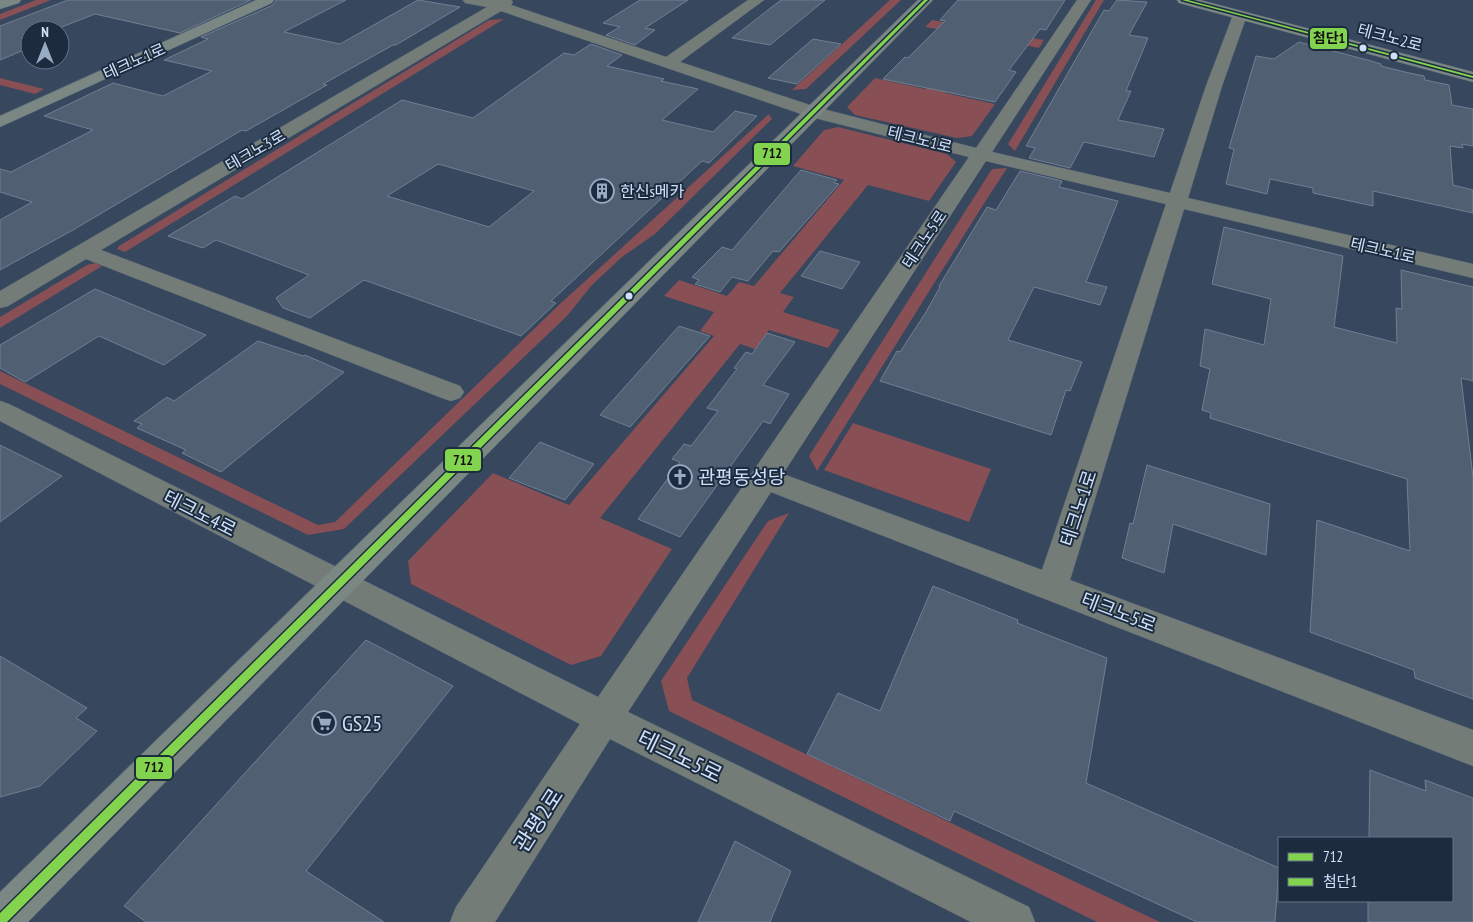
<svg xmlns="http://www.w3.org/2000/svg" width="1473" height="922" font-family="'PT Sans Narrow','Noto Sans KR',sans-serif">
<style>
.green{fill:#884f55}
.building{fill:#515f72;stroke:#717f93;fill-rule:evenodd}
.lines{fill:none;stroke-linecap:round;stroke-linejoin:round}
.minor-casing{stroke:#556477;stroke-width:1}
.major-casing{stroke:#556477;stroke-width:1}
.minor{fill:#737c77;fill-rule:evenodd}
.major{fill:#7a8782;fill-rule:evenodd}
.bus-1-casing{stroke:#1d2b3e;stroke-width:3}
.bus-2-casing{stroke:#1d2b3e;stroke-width:3}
.bus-1{fill:#82d44e;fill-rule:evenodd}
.bus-2{fill:#82d44e;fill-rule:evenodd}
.bus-dot{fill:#cfe1fa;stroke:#1d2b3e;stroke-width:2}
.labels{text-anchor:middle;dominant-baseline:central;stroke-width:4;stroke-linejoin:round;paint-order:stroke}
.far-street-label{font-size:16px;fill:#cfe1fa;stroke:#1d2b3e}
.far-poi-label{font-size:16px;fill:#cfe1fa;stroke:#1d2b3e;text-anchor:start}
.poi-label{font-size:19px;fill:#cfe1fa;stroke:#1d2b3e;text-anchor:start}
.street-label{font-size:19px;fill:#cfe1fa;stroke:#1d2b3e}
.near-poi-label{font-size:22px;fill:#cfe1fa;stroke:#1d2b3e;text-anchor:start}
.near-street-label{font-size:22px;fill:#cfe1fa;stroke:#1d2b3e}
.line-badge{stroke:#1d2b3e;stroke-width:2}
.pale-badge-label{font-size:14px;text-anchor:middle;font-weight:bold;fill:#111}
</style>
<rect width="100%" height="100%" fill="#36475e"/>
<path class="green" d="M36 0H51L0 20V14Z
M890 0H901L806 89 792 90Z
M1096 0H1104L1015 151 1008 144Z
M504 19 125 252 117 249 119 246 489 20Z
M932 20 1044 40 1039 48 999 40 982 45 945 93 995 104 972 136 957 138 855 115 847 107 875 78 925 89 964 43 960 33 925 27Z
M0 78 44 89 35 94 0 85Z
M769 114 772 119 655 234 622 257 592 285 567 316 344 529 308 535 0 384V371L318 525 335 522 561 303Z
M838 127 947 154 956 162 929 201 868 185 780 293 794 297 783 312 840 330 828 348 769 330 755 349 740 344 600 518 672 549 601 656 571 665 411 584 408 561 493 473 569 505 714 336 700 331 714 312 664 296 679 280 727 296 739 282 754 286 844 180 793 166 824 130Z
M1007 168 983 205 817 471 809 456 992 169Z
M95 263 102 266 0 328V317L87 265Z
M853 423 991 469 969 522 824 470Z
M789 513 687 678 692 700 1160 922H1097L669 711 661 681 768 521Z"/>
<path class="building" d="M68 0H251L180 33 95 14 54 30 30 27 24 50 0 60V26Z
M276 0H346L284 32 340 44 418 0 460 7 396 45H393L323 84 327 85 246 131 242 130 73 230 0 270V220L32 202 0 192V169L11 172 93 130 44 116 113 83 163 96 212 71 164 60 208 39 201 37 273 5Z
M640 0H688L645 28 655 30 635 45 606 35 620 27 603 23Z
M781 0H825L770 45 732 38Z
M958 0H1065L1046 30 1040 29 1009 70 1016 72 995 102 883 79 905 57 908 58 945 21 940 20Z
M1117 0 1147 2 1129 35 1148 38 1126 91H1131L1118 120 1164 129 1154 157 1084 142 1070 168 1029 158 1035 148 1026 146 1104 10 1109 11Z
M813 39 841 44 797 84 768 78Z
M1299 42 1371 61 1381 64V66L1405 72 1424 76 1425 80 1449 85 1452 105 1473 109V146L1462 144 1463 148 1450 146 1453 185 1473 190V213L1373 191V206L1313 193V188L1270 179 1267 194 1226 184 1234 149 1229 148 1256 56 1274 59Z
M591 44 622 55 607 66 664 79 661 81 698 89 662 120 713 132 735 111 757 116 709 163 702 161 551 301 556 303 521 336 364 280 310 318 283 308 276 298 309 275 216 240 203 248 168 236 235 196 242 199 402 100 473 118 564 53 574 55ZM438 164 534 191 489 227 387 196Z
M801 170 837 180 834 183 839 184 779 252 773 251 748 281 732 277 720 292 695 284 699 280 692 277 722 247 732 250Z
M1020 171 1062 181 1059 187 1118 201 1086 282 1107 287 1100 305 1034 287 1008 340 1082 362 1070 391 1066 390 1051 435 880 381 897 351 900 352 926 312 940 287 939 286 987 207 996 210Z
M1224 227 1343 256 1334 327 1397 343 1396 308 1402 309 1401 270 1473 287V381L1461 378 1473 477V699L1415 678 1414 670 1310 632 1317 520 1410 551 1407 479 1210 418 1211 413 1202 410 1210 369 1200 366 1205 329 1264 345 1271 299 1212 284Z
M820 251 860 262 842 289 801 276Z
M95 289 206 335 164 365 99 336 25 382 0 368V345Z
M679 326 710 336 630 427 600 415Z
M767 333 795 342 763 385 789 394 770 424 763 421 680 537 638 519 680 462 672 459 684 444 691 446 718 411 707 408 737 369 734 368 746 352 752 354Z
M258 341 303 356 305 355 344 372 221 472 182 453 186 450 137 428 142 424 134 421 167 397 174 401Z
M540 442 594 464 565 500 509 478Z
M0 445 62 476 0 522Z
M1147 465 1270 504 1266 555 1173 524 1164 573 1122 558 1130 523 1133 524Z
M933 586 1018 620 1017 623 1107 658 1086 783 1279 868 1275 922H1197L954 811 950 821 807 754 838 693 880 711Z
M366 640 453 686 306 871 384 922H146L124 906Z
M0 656 87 708 76 718 97 731 40 786 0 797Z
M1370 770 1426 791 1425 780 1473 798V922H1368V901H1452V838H1369Z
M735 841 791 871 770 922H698Z"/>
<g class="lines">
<g class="minor-casing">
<path id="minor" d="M463 0H511L513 2 511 5 666 57 748 0H764L680 62 819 108 976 148 1077 0H1091L992 152 1170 193 1206 86 1233 15 1235 12H1245L1247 15 1222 86 1188 198 1473 264V278L1184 209 1070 580 1473 730V766L771 492 628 712 1029 907 1035 922H971L610 739 495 922H450L456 907 580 724 0 421V401L9 404 598 697 969 157 807 116 501 11 101 250 460 386 464 392 460 398 451 401 442 398 86 259 8 306 0 308V291L487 7 465 3ZM986 161 1166 204 1042 570 783 474Z"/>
</g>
<g class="major-casing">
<path id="major" d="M0 0H21L19 3 0 9Z
M256 0H274L272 3 0 127V116Z
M918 0H933L28 922H0V892Z
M1177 0H1200L1473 72V82L1179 3Z"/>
</g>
<use href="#minor" class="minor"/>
<use href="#major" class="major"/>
<g class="bus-1-casing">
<path id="bus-1" d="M924 0H928L7 922H0V913Z"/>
</g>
<g class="bus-2-casing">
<path id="bus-2" d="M1182 0H1188L1473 76V78Z"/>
</g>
<use href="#bus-1" class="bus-1"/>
<use href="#bus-2" class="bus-2"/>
</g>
<defs>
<g id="building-ring" transform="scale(1.25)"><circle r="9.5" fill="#1d2b3e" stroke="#99abc3" stroke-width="1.5"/><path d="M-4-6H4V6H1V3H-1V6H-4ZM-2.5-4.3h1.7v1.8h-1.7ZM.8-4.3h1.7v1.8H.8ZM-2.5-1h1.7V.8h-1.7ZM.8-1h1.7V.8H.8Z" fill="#99abc3"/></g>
<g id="church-ring" transform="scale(1.25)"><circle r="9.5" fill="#1d2b3e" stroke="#99abc3" stroke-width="1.5"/><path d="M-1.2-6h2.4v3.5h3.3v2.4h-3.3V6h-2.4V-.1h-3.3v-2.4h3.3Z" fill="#99abc3"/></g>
<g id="supermarket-ring" transform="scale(1.25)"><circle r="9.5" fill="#1d2b3e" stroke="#99abc3" stroke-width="1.5"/><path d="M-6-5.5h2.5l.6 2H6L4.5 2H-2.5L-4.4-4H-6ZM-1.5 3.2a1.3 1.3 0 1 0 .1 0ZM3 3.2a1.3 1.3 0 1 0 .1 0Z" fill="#99abc3"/></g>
</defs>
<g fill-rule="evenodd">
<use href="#building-ring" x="602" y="191"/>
<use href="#church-ring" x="680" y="477"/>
<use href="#supermarket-ring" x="324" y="723"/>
</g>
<g class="bus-dot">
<circle cx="1363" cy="48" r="4.5"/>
<circle cx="1394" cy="56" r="4.5"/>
<circle cx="629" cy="296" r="4.5"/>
</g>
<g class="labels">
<g class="far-street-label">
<text transform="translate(1390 37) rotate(15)">테크노2로</text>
<text transform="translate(134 61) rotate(-24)">테크노1로</text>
<text transform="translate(920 139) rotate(14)">테크노1로</text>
<text transform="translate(255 150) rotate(-30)">테크노3로</text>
<text transform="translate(924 239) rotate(-56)">테크노5로</text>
<text transform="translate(1383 250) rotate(13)">테크노1로</text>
</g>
<g class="far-poi-label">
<text x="620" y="191">한신s메카</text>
</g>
<g class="poi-label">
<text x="698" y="477">관평동성당</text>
</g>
<g class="street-label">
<text transform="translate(1078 508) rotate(-72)">테크노1로</text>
<text transform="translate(200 513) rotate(27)">테크노4로</text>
<text transform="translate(1119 612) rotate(21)">테크노5로</text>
</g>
<g class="near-poi-label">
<text x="342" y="723">GS25</text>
</g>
<g class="near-street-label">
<text transform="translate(680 756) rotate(26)">테크노5로</text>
<text transform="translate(538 820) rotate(-57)">관평2로</text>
</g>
</g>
<g class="line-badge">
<rect x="1309" y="27" width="39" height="23" rx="5" fill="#82d44e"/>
<rect x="753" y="142" width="38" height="24" rx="5" fill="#82d44e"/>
<rect x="444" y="448" width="38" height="24" rx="5" fill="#82d44e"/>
<rect x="135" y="756" width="38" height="24" rx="5" fill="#82d44e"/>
</g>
<g class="pale-badge-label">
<text x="1329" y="43">첨단1</text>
<text x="772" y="158">712</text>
<text x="463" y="465">712</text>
<text x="154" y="772">712</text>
</g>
<rect x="1278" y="837" width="175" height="65" fill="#1d2b3e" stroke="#647489"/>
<rect x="1288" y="853" width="25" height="8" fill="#82d44e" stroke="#647489"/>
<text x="1323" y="862" font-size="15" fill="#cfe1fa">712</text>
<rect x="1288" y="878" width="25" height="8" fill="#82d44e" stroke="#647489"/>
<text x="1323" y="887" font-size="15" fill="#cfe1fa">첨단1</text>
<g transform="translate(45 45)"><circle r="24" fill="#1d2b3e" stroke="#647489"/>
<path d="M0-4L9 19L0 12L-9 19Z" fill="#99abc3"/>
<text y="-8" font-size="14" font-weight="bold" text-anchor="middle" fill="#cfe1fa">N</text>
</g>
</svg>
